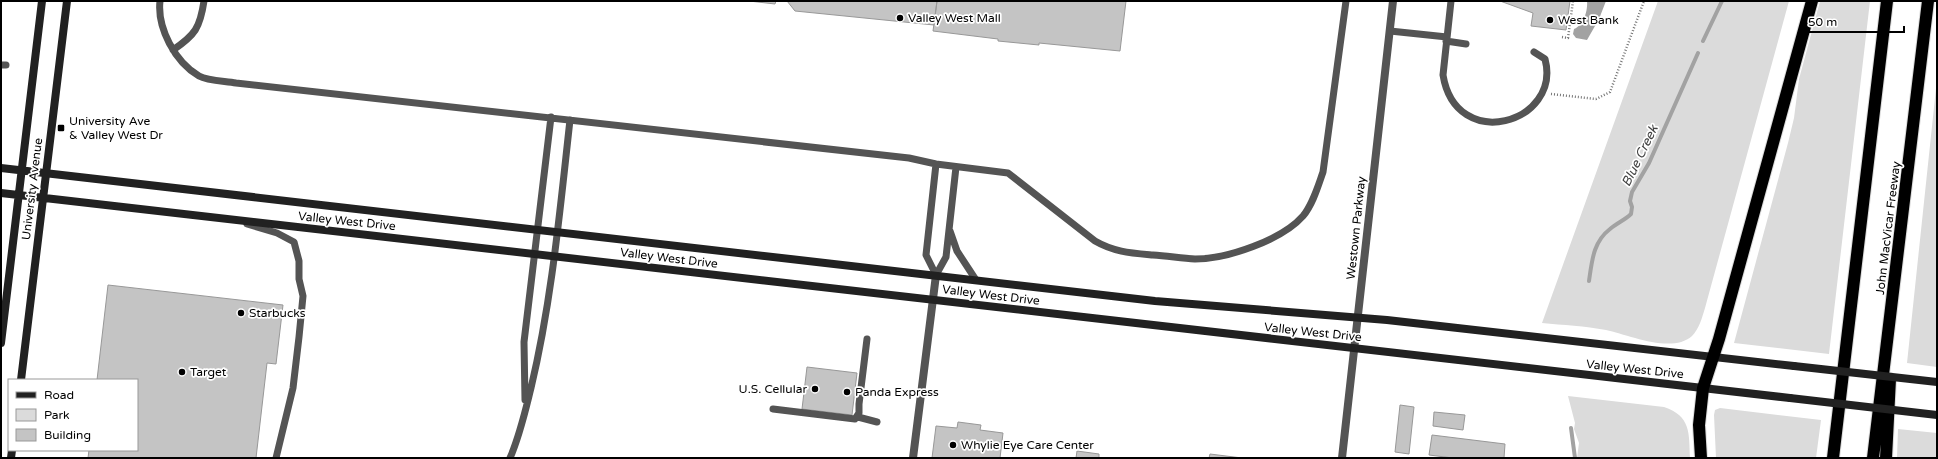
<svg xmlns="http://www.w3.org/2000/svg" width="1938" height="459" font-family="'Varela Round',sans-serif">
<style>
.green{fill:#dbdbdb}
.water{fill:#a2a2a2}
.lines{fill:none;stroke-linecap:round;stroke-linejoin:round}
.stream{stroke:#a2a2a2;stroke-width:4}
.building{fill:#c4c4c4;stroke:#989898}
.motorway-casing{stroke:#dbdbdb;stroke-width:14}
.path{stroke:#767676;stroke-width:2.5;stroke-dasharray:1 2;stroke-linecap:butt}
.service{stroke:#545454;stroke-width:7}
.minor{stroke:#545454;stroke-width:8}
.tertiary{stroke:#545454;stroke-width:8}
.secondary{stroke:#212121;stroke-width:8}
.motorway{stroke:#000;stroke-width:12}
.secondary-bridge{stroke:#212121;stroke-width:8}
.poi-dot{fill:#000;stroke:#fff;stroke-width:1.5}
.labels{text-anchor:middle;dominant-baseline:central;stroke-width:3.5;stroke-linejoin:round;paint-order:stroke}
.poi-label{font-size:12px;fill:#000;stroke:#fff;text-anchor:start}
.street-label{font-size:12px;fill:#000;stroke:#fff}
.water-label{font-size:13px;font-style:italic;fill:#434343;stroke:#fff}
</style>
<rect width="100%" height="100%" fill="#fff"/>
<path class="green" d="M1658 1H1789L1705 308C1702 318 1699 329 1692 336 1672 354 1629 335 1606 330 1585 326 1563 325 1542 323Z
M1820 1H1870L1829 354 1734 343 1788 143 1794 118 1799 79Z
M1937 79V367L1907 363Z
M1568 396 1664 407C1691 416 1689 433 1690 458H1577L1579 443 1574 429 1575 423Z
M1720 408 1821 420 1816 458H1716L1714 415 1715 410Z
M1898 429 1937 433V458H1897Z"/>
<path class="water" d="M1587 1H1606L1599 19 1587 40 1576 38 1573 34 1574 29C1584 25 1588 10 1587 1Z"/>
<g class="lines">
<path class="stream" d="M1703 41 1722 1
M1589 281C1592 261 1593 242 1610 229 1617 223 1625 220 1631 214L1632 207 1630 201 1632 192 1649 163 1698 53
M1571 428 1575 458"/>
</g>
<path class="building" d="M749 1H776L775 4Z
M787 1H937L934 25 795 11Z
M937 1H1126L1120 51 1039 43V45L998 41V39L933 31Z
M1500 1H1570L1566 30 1531 26 1533 13Z
M108 285 283 305 276 364 267 363 256 458H88L89 450H137V380H97Z
M807 367 857 373 852 415 802 409Z
M1400 405 1414 407 1409 454 1395 452Z
M1434 412 1465 415 1463 430 1433 426Z
M958 422 981 425 980 430 1003 433 1000 458H932L936 426 957 428Z
M1432 435 1505 444 1504 458H1453L1429 455Z
M1077 451 1099 454V458H1076Z
M1210 454 1242 458H1209Z"/>
<g class="lines">
<g class="motorway-casing">
<path id="motorway" d="M1701 458 1699 425 1703 388 1719 339 1812 1
M1833 458 1887 1
M1873 458 1928 1
M1886 458 1890 379"/>
</g>
<path class="path" d="M1562 37 1568 38 1573 1
M1551 94 1596 99 1610 92 1644 1"/>
<path class="service" d="M160 1C157 28 175 62 199 76 208 81 225 81 236 83L909 158 936 164 1008 173 1095 241C1114 252 1131 253 1153 255 1167 256 1181 258 1195 259 1227 259 1282 240 1303 216 1313 204 1318 186 1323 172L1346 1
M1451 1 1443 75C1456 154 1562 123 1545 59L1534 52
M1390 31 1447 37
M1446 41 1466 44
M173 50C195 35 200 28 204 1
M1 65H6
M936 164 926 255 936 275
M247 224 277 233 294 242 299 261V279L303 296 299 337 293 388 276 458
M950 231 957 251 976 280
M936 275 946 257 956 167
M525 400 524 342 551 117
M773 409 855 419 859 413V404L867 339
M858 417 877 422
M510 458C520 435 525 412 531 388 552 300 560 209 570 120"/>
<path class="minor" d="M913 458 936 275"/>
<path class="tertiary" d="M1342 458 1393 1"/>
<path class="secondary" d="M1 168 1155 301 1387 320 1794 366
M1 193 1790 398
M1 343 42 1
M21 380 67 1
M11 458 12 450"/>
<use href="#motorway" class="motorway"/>
<path class="secondary-bridge" d="M1794 366 1937 382
M1790 398 1937 415"/>
</g>
<g class="poi-dot">
<circle cx="900" cy="18" r="4"/>
<circle cx="1550" cy="20" r="4"/>
<rect x="57" y="124" width="8" height="8" rx="2"/>
<circle cx="241" cy="313" r="4"/>
<circle cx="182" cy="372" r="4"/>
<circle cx="815" cy="389" r="4"/>
<circle cx="847" cy="392" r="4"/>
<circle cx="953" cy="445" r="4"/>
</g>
<g class="labels">
<g class="poi-label">
<text x="908" y="18">Valley West Mall</text>
<text x="1558" y="20">West Bank</text>
<text x="69" y="121">University Ave<tspan x="69" dy="14">&amp; Valley West Dr</tspan></text>
<text x="249" y="313">Starbucks</text>
<text x="190" y="372">Target</text>
<text x="807" y="389" text-anchor="end">U.S. Cellular</text>
<text x="855" y="392">Panda Express</text>
<text x="961" y="445">Whylie Eye Care Center</text>
</g>
<g class="street-label">
<text transform="translate(32 189) rotate(-83)">University Avenue</text>
<text transform="translate(347 221) rotate(6)">Valley West Drive</text>
<text transform="translate(1356 228) rotate(-84)">Westown Parkway</text>
<text transform="translate(1888 228) rotate(-83)">John MacVicar Freeway</text>
<text transform="translate(669 258) rotate(7)">Valley West Drive</text>
<text transform="translate(991 295) rotate(7)">Valley West Drive</text>
<text transform="translate(1313 332) rotate(6)">Valley West Drive</text>
<text transform="translate(1635 369) rotate(6)">Valley West Drive</text>
</g>
<g class="water-label">
<text transform="translate(1640 156) rotate(-64)">Blue Creek</text>
</g>
</g>
<rect width="1938" height="459" fill="none" stroke="#000000" stroke-width="4"/>
<rect x="8" y="379" width="130" height="72" fill="#ffffff" stroke="#999999"/>
<rect x="16" y="392" width="20" height="6" fill="#212121" stroke="#999999"/>
<text x="44" y="399" font-size="12" fill="#000000">Road</text>
<rect x="16" y="409" width="20" height="12" fill="#dbdbdb" stroke="#999999"/>
<text x="44" y="419" font-size="12" fill="#000000">Park</text>
<rect x="16" y="429" width="20" height="12" fill="#c4c4c4" stroke="#999999"/>
<text x="44" y="439" font-size="12" fill="#000000">Building</text>
<path d="M1802 26v6h102v-6" fill="none" stroke="#000000" stroke-width="2"/>
<text x="1808" y="26" font-size="12" fill="#000000" stroke="#ffffff" stroke-width="3" paint-order="stroke">50 m</text>
</svg>
